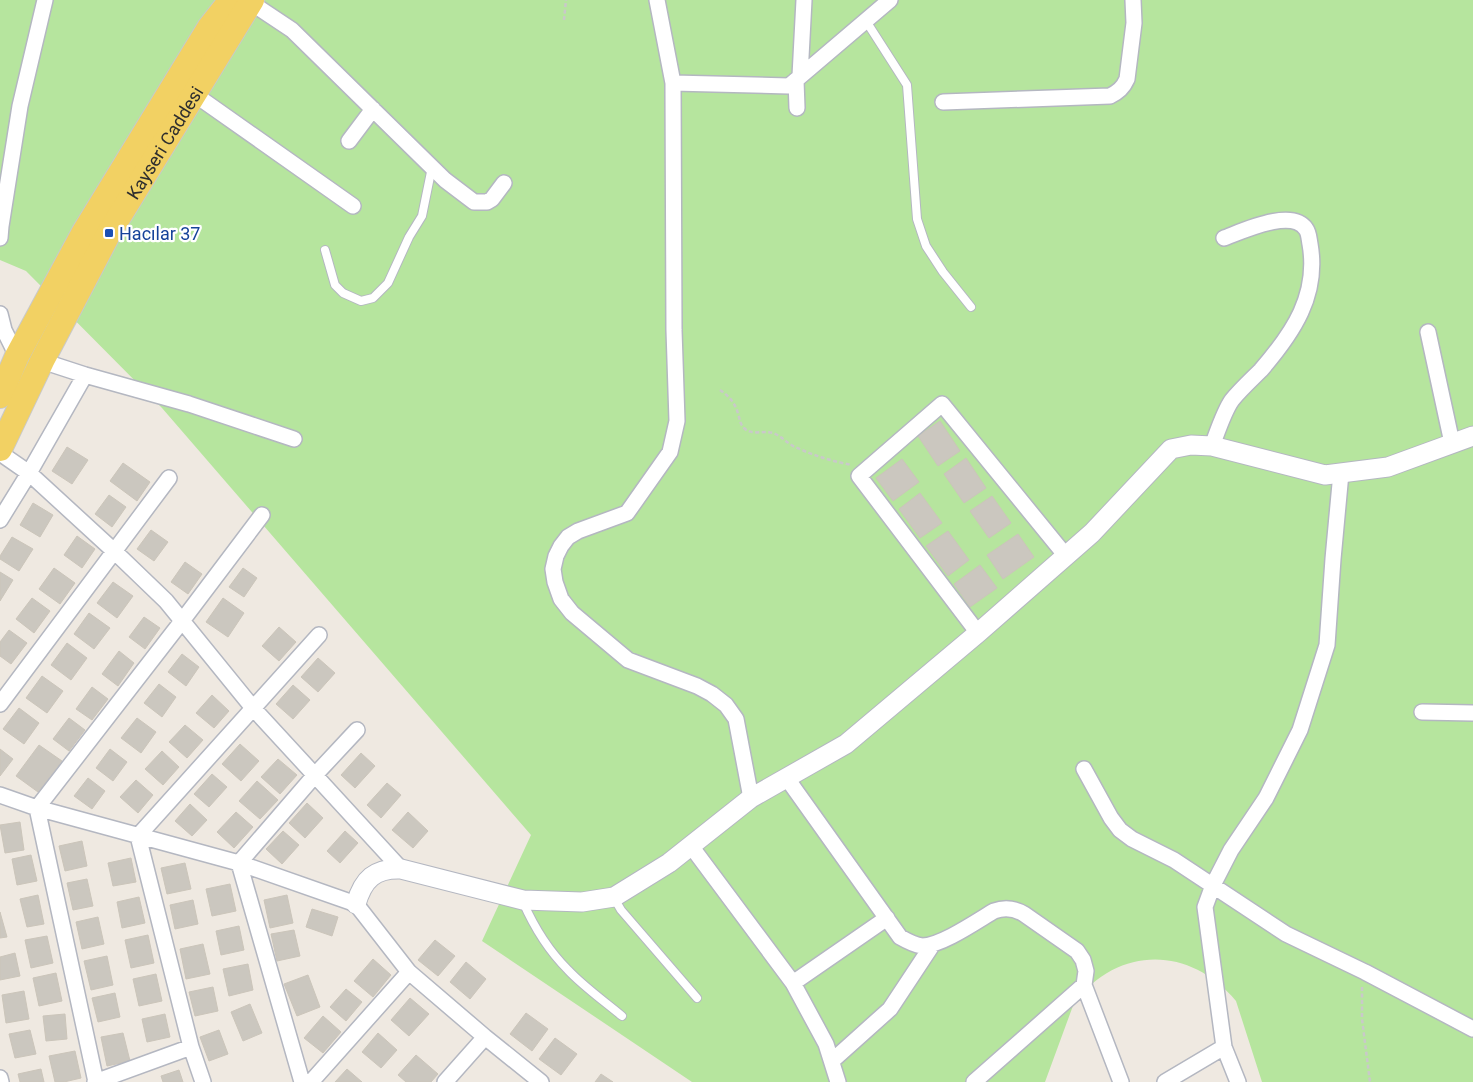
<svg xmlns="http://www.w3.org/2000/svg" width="1473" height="1082" font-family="Roboto,sans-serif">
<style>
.green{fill:#b6e59e}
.building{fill:#cbc7bf;stroke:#cbc5ba}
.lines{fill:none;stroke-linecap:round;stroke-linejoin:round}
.service-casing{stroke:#b4b7c1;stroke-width:10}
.minor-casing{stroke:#b4b7c1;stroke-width:18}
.tertiary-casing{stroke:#b4b7c1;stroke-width:21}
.primary-casing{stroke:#c9c9c9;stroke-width:26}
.path{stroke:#c9c9c9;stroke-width:2.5;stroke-dasharray:4 2.5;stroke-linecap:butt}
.service{stroke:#fff;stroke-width:8}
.minor{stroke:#fff;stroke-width:15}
.tertiary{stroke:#fff;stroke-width:19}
.primary{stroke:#f2d163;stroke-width:24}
.transit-dot{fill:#1a4fb4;stroke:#fff;stroke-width:2}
.labels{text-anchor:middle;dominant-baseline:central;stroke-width:4.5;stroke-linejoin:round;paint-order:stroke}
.street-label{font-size:18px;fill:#2e2e2e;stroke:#fff}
.transit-label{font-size:18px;fill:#164399;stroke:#fff;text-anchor:start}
</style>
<rect width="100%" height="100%" fill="#efe9e1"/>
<path class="green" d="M0 0H1473V1082H1262L1236 1001C1189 945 1118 946 1074 1003L1045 1082H692L482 941 531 835 162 408 26 271 0 260Z"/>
<path class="building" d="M940 421 960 451 938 466 918 436Z
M67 447 88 460 72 484 52 471Z
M966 458 986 488 964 503 944 474Z
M902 459 919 482 893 501 876 478Z
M123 463 150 482 137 501 110 481Z
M920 493 942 523 920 538 899 509Z
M109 495 126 507 112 527 95 514Z
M992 496 1011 523 989 538 970 511Z
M33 503 53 515 40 537 20 525Z
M151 530 168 542 154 561 137 549Z
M948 531 969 560 948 576 926 546Z
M1018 534 1034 557 1003 579 987 555Z
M77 536 95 549 82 568 64 555Z
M12 537 33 549 19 571 0 559V556Z
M185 562 202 574 188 594 171 582Z
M980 565 997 588 970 607 954 584Z
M54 568 75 583 60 604 39 589Z
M243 568 257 578 244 597 229 587Z
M0 572 13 580 0 601Z
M113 582 133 596 117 618 97 603Z
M32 598 50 611 34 633 16 619Z
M223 598 244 613 228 637 206 622Z
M89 613 110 628 94 649 74 634Z
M144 617 160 628 145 649 129 637Z
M279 627 296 642 279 661 262 646Z
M9 630 27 643 11 664 0 656V642Z
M67 643 87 658 71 680 51 665Z
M119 651 134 663 118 686 102 674Z
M182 654 199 667 186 686 168 672Z
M318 658 335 673 318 692 301 677Z
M42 676 63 691 47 713 26 698Z
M159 684 176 697 162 717 144 703Z
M293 685 310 700 293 719 276 704Z
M92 687 108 699 92 720 76 709Z
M212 695 229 711 214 728 196 713Z
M19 708 39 723 24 744 3 729Z
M69 718 85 730 69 751 53 739Z
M137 718 156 732 141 753 121 738Z
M185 725 203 740 187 758 169 742Z
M240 744 259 761 241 781 222 764Z
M39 745 62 761 38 792 16 776Z
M0 749 13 759 0 776Z
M110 749 127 762 113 781 96 768Z
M162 751 179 767 163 785 145 769Z
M361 753 375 766 355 788 341 775Z
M278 759 297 775 280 794 261 777Z
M212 774 227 787 209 807 194 794Z
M88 778 105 791 92 809 74 796Z
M136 780 153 795 138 813 120 797Z
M257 781 278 800 260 819 239 801Z
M387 783 401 795 381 818 367 805Z
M307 803 323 818 305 838 289 823Z
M190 804 207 820 192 836 175 821Z
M236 812 253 827 234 848 217 832Z
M408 812 428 831 413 848 392 830Z
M20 822 24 850 5 853 0 825Z
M283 831 299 845 282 864 266 849Z
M345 831 358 843 340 863 327 851Z
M82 841 87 866 65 871 59 846Z
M31 855 37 881 17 885 12 859Z
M131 858 136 882 113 886 108 863Z
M185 863 191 889 167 894 161 868Z
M87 879 93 906 73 910 67 883Z
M230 884 236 911 212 916 206 889Z
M38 895 44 924 27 927 20 899Z
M287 895 293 923 270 928 264 900Z
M139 897 145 923 122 928 117 902Z
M193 900 198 924 175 929 170 905Z
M312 909 338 917 332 936 306 927Z
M0 912 7 937 0 938Z
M98 917 104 944 82 949 76 922Z
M239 926 244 950 221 955 216 931Z
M294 930 300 956 277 961 271 934Z
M148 935 154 963 131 968 125 940Z
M47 936 53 963 31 968 25 940Z
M435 940 455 956 438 976 418 960Z
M203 944 210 974 186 979 180 949Z
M15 953 20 976 0 980V957Z
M107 956 113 985 91 990 84 961Z
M373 959 391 975 373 997 354 981Z
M466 962 486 979 470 999 450 982Z
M248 964 253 990 229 996 223 969Z
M56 973 62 1001 39 1006 33 978Z
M156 974 162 1001 139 1006 133 979Z
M308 975 320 1007 297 1016 284 984Z
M213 987 218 1011 195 1016 189 992Z
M346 989 362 1002 346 1021 330 1007Z
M24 991 29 1019 6 1023 2 995Z
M115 993 120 1017 98 1022 92 998Z
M410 998 429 1014 409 1036 391 1020Z
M250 1004 262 1033 243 1041 231 1012Z
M526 1013 548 1029 532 1051 510 1034Z
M65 1014 67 1039 46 1041 43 1016Z
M165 1014 170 1037 147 1042 142 1019Z
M323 1016 341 1032 323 1053 304 1038Z
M30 1030 36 1054 15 1058 9 1034Z
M219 1030 228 1054 209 1061 200 1037Z
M123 1033 130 1061 107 1066 101 1037Z
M378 1033 397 1050 381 1068 362 1052Z
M555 1038 577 1054 561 1075 539 1059Z
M75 1051 81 1078 64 1082H55L49 1056Z
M416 1055 438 1074 431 1082H406L398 1075Z
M41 1069 44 1082H20L18 1074Z
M347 1069 362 1082H335Z
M179 1070 183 1082H163L161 1076Z
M601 1074 613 1082H595Z"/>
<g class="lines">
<g class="service-casing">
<path id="service" d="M866 21 907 85 917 219 926 246 943 272 971 307
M325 250 335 285 343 293 361 301 373 298 388 283 409 237 422 216 432 167
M614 898 621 910 697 998
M523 902C534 927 549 951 568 970 584 987 604 1001 622 1016"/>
</g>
<g class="minor-casing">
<path id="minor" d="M657 0 673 83 674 330 677 421 670 452 627 513 578 531 568 537 561 546 556 556 553 569 555 582 561 599 572 613 628 660 697 686 712 694 726 705 736 719 751 798
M250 2 292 30 445 180 474 202H487L492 199 504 183
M800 76 804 0
M796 80 797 108
M673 83 789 86 890 0
M194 94 353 206
M943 102 1110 96C1118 92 1123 88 1127 79L1134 23 1133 0
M349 141 373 109
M0 238 1 226 20 106 45 0
M0 314 4 330 17 356
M1428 332 1452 443
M42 361 85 375 189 404 294 439
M1212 446C1217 433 1224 411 1232 400 1241 389 1251 380 1261 370 1293 333 1319 295 1310 244 1309 239 1309 233 1306 229 1292 208 1243 231 1224 238
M0 453 29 473 114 551 166 601 253 708 401 869
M0 520 29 473 85 375
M978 633 859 476 942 404 1066 556
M0 704 169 478
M1422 712 1473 713
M1084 769 1111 818 1120 830 1132 839 1174 860 1286 934 1365 972 1473 1029
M786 777 900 937C907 941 914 945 922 946 941 946 977 921 994 911 1005 907 1014 908 1024 914L1077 951 1083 960 1086 971 1084 985 1121 1082
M0 795 37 808 239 863 356 904 409 972 485 1037 541 1082
M691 846 793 983 826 1044 838 1082
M239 863 302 1082
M239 863 315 775 357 730
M793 983 887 918
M191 1047 203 1082
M832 1061 890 1009 933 944
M0 1078 1 1082
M95 1082 191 1047 138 836 319 635
M96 1082 37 808 182 621 262 515
M311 1082 409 972
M445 1082 485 1037
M974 1082 1084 985
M1165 1082 1224 1047
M1238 1082 1224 1047 1205 907 1213 885 1231 850 1266 798 1300 730 1327 645 1333 559 1341 473"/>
</g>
<g class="tertiary-casing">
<path id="tertiary" d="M356 904C363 879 375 868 401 869L523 900 582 902 614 897 669 863 751 798 846 744 978 633 1092 533 1171 449 1191 445 1212 446 1325 475 1388 467 1473 436"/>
</g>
<g class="primary-casing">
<g id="primary">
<path d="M0 396 17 356 84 232 209 28 231 0"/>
<path id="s1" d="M0 449 42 361 109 233 252 0"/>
</g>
</g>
<path class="path" d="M564 20 566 0
M720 390C729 396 736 404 738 414 740 420 740 424 744 428 752 436 763 430 773 433 781 436 786 442 793 446 812 455 831 461 852 465
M1362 987V1019L1370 1082"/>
<use href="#service" class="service"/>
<use href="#minor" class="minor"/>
<use href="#tertiary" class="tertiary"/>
<use href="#primary" class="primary"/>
</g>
<rect class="transit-dot" x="104" y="228" width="10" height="10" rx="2.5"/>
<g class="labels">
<g class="street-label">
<text stroke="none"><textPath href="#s1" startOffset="348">Kayseri Caddesi</textPath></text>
</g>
<g class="transit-label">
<text x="119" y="233">Hacılar 37</text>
</g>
</g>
</svg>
